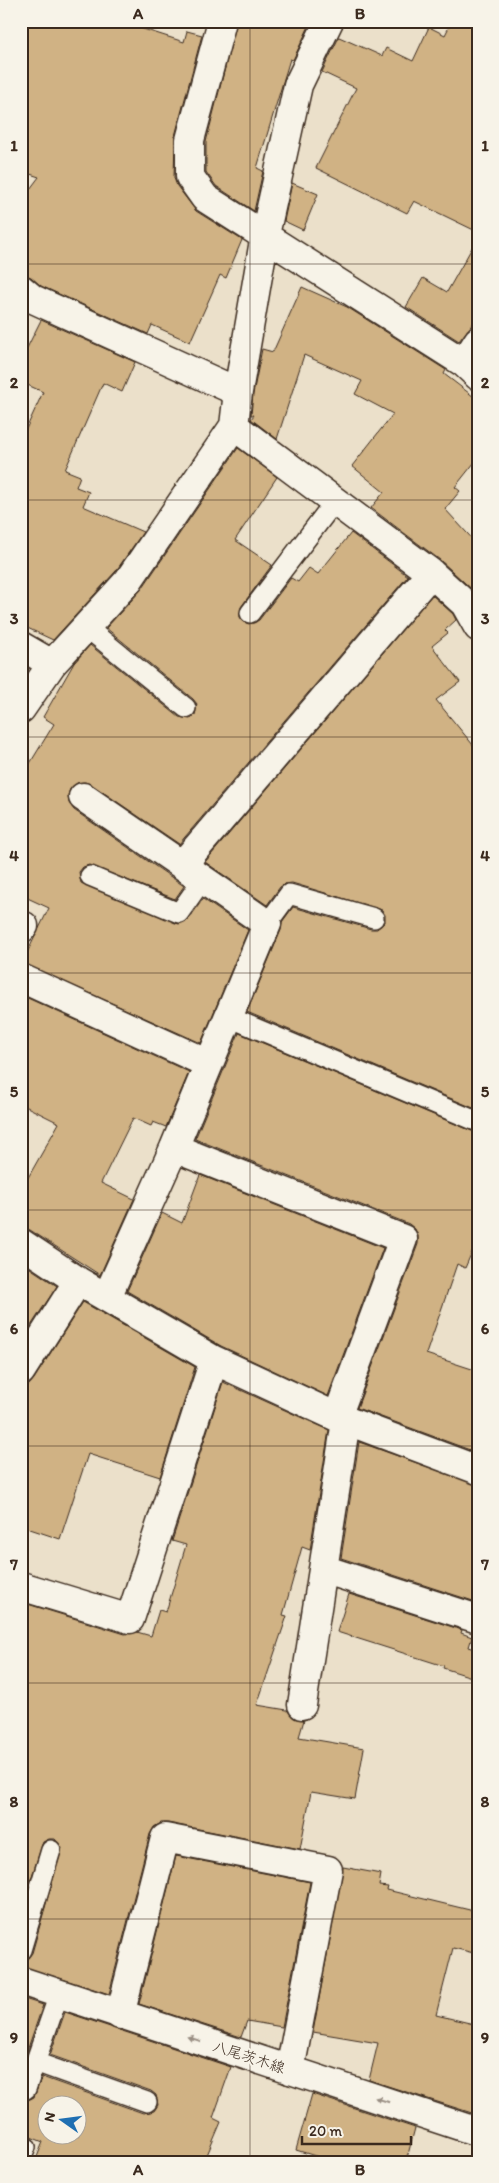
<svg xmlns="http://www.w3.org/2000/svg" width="499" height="2183" font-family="Itim,'Klee One',sans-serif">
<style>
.building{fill:#d0b284;stroke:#3b2a1e;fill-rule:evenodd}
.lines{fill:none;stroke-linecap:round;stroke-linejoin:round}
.lane-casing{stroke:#3b2a1e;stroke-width:22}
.street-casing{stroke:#3b2a1e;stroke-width:31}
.primary-casing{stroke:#3b2a1e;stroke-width:31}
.lane{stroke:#f7f3e8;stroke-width:19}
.street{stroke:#f7f3e8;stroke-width:28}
.primary{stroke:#f7f3e8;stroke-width:28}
.oneway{fill:#998e83}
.grid{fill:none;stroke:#3b2a1e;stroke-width:1;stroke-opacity:0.55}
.labels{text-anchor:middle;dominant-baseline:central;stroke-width:4;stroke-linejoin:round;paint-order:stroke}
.street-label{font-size:15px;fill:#3b2a1e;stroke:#f7f3e8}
.neatline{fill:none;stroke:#3b2a1e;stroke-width:2}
.grid-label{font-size:16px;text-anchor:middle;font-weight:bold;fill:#3b2a1e}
</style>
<rect width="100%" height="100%" fill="#ebe0ca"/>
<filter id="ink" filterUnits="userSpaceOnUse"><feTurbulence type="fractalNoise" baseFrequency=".02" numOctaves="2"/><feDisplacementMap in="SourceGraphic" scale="10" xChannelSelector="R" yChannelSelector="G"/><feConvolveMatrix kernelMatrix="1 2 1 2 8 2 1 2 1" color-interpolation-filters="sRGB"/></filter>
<g filter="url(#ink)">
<path class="building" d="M21 21H118L184 42 187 31 202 35 175 136 174 178 177 186 196 211 242 240 226 278 220 275 190 342 152 325 148 334 41 286 31 277 21 274V201L39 177 21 171Z
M237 21H303L310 24 293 60 290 59 283 82 257 168 263 171 254 211 216 186 206 172V142Z
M452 21H478V232L414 201 407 213 316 168 356 88 322 72 339 37 382 56 386 48 413 61 429 27 445 35Z
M292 183 318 194 303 230 284 221Z
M478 237V317L459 341 406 307 423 278 447 292Z
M302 287 347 307 446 370 444 374 478 400V458L455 487 460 491 445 509 478 545V595L440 560 371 508 384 492 352 466 393 414 355 394 362 381 304 355 277 439 251 419 254 415H251L253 394 262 349 273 352Z
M41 320 135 362 122 392 103 383 65 470 80 476 76 487 89 492 83 506 143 532 116 571 53 640 21 625V440L43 392 21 382V360Z
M238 448 277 477 235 540 272 565 241 607 240 617 244 622 249 624 259 620 291 578 298 582 309 568 318 574 351 533 408 576 179 844 91 784 85 782 77 783 70 789 68 795 69 803 74 810 184 886 175 899 89 865 83 867 79 872 81 883 179 924 188 920 203 899 248 930 201 1043 22 963 49 908 21 895V778L54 724 43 717 74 663 90 645 179 717 190 719 195 715 197 704 193 699 106 628 141 590Z
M432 595 453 614 456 620 445 630 448 633 432 646 460 682 436 700 478 751V1110L247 1012 281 930 282 922 293 907 371 929H377L385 922V915L382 910 292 883 285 884 280 887 267 905 205 862Z
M21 995 189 1072 166 1127 153 1122 151 1126 133 1118 101 1183 134 1199 100 1275 30 1230 21 1227V1190L59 1123 21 1104Z
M239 1033 472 1131 478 1132V1238L465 1268 457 1264 426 1354 478 1371V1453L357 1408 418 1244V1236L415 1229 409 1224 195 1139Z
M200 1175 383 1248 328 1396 221 1346 127 1291 162 1213 182 1223Z
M21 1262 57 1286 21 1341Z
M83 1302 195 1367 160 1477 88 1454 60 1539 21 1526V1386L29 1385 34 1379Z
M223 1382 329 1430 310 1550 302 1547 283 1615 287 1616 257 1705 287 1710 293 1717 304 1720 299 1737 364 1748 355 1799 311 1792 300 1849 168 1823H161L154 1827 150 1834 109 1994 21 1966V1961L28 1958 32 1953 62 1848 55 1839H49L43 1842 21 1910V1602L125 1634 137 1632 151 1636 159 1610 166 1612 186 1545 172 1541Z
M359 1442 478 1485V1589L473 1601 341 1558Z
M349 1594 462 1630 461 1633 472 1637 469 1647 478 1650V1679L443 1668 444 1666 337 1632Z
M176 1856 310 1882 282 2027 247 2021 241 2037 139 2004Z
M343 1867 381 1874 379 1886 388 1887 387 1890 478 1912V1954L453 1948 436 2015 478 2025V2115L369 2080 378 2043 313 2032Z
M21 1998 43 2005 21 2068Z
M65 2012 231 2067 213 2118 221 2122 204 2162H35L43 2142 21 2133V2099L28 2100 34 2097 42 2077 143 2113 154 2111 158 2105 156 2095 151 2091 50 2055ZM48 2106H78V2136H48Z
M312 2094 415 2128 406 2162H335L296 2150Z"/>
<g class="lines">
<g class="lane-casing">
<path id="lane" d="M250 613 335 501
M86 627 186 708
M90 876 179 913 203 879
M267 924 289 894 374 918
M229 1017 476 1121
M21 1950 51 1850
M35 2062 147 2102
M26 2089 59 1994
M21 2160 26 2147"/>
</g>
<g class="street-casing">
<path id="street" d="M222 21 190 140V177L205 198 464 363 478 376
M21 289 33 299 238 392
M464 363 478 341
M234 426 431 573 465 604 478 627
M21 646 52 664
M21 709 52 664 128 581 234 426 238 392 265 235 298 85 329 21
M83 797 182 865
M21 929 24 926
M21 978 209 1064
M174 1148 403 1239 337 1417
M21 1243 78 1281 214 1360 337 1417 478 1470
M107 1297 174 1148 267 924 182 865 431 573
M21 1371 78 1281
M323 1569 478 1619
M21 1586 130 1619 214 1360
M302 1705 346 1421
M120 2015 165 1838 328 1870 290 2070"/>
</g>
<g class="primary-casing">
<path id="primary" d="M21 1981 478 2132"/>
</g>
<use href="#lane" class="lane"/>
<use href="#street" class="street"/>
<use href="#primary" class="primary"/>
</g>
<defs><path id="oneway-solid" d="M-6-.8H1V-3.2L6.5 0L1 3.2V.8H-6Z" transform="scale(1.25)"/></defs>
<g class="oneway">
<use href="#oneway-solid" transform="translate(194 2039) rotate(-162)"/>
<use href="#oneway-solid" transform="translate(382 2100) rotate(-162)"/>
</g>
</g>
<path class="grid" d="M250 21V2162M21 264H478M21 500H478M21 737H478M21 973H478M21 1210H478M21 1446H478M21 1683H478M21 1919H478"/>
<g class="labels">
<g class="street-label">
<text transform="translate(249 2057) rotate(18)">八尾茨木線</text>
</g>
</g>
<rect width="499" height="2183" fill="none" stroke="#f7f3e8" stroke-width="55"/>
<g transform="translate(62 2120) rotate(284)"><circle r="24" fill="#f7f3e8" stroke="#aca397"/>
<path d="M0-4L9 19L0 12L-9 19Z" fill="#1f6fb2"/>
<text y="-8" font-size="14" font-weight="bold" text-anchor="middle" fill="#3b2a1e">N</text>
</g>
<path d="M302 2136v8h109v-8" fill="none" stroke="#3b2a1e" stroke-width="2.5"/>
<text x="309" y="2136" font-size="15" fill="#3b2a1e" stroke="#f7f3e8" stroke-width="4" paint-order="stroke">20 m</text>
<rect x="28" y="28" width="444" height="2128" class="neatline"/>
<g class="grid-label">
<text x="138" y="19">A</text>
<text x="360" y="19">B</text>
<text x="14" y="151">1</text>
<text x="485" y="151">1</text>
<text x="14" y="388">2</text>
<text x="485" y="388">2</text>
<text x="14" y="624">3</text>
<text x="485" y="624">3</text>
<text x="14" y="861">4</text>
<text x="485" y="861">4</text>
<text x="14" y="1097">5</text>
<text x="485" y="1097">5</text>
<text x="14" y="1334">6</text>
<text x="485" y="1334">6</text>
<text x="14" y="1570">7</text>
<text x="485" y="1570">7</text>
<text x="14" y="1807">8</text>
<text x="485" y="1807">8</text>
<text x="14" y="2043">9</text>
<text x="485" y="2043">9</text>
<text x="138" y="2175">A</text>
<text x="360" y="2175">B</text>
</g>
</svg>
